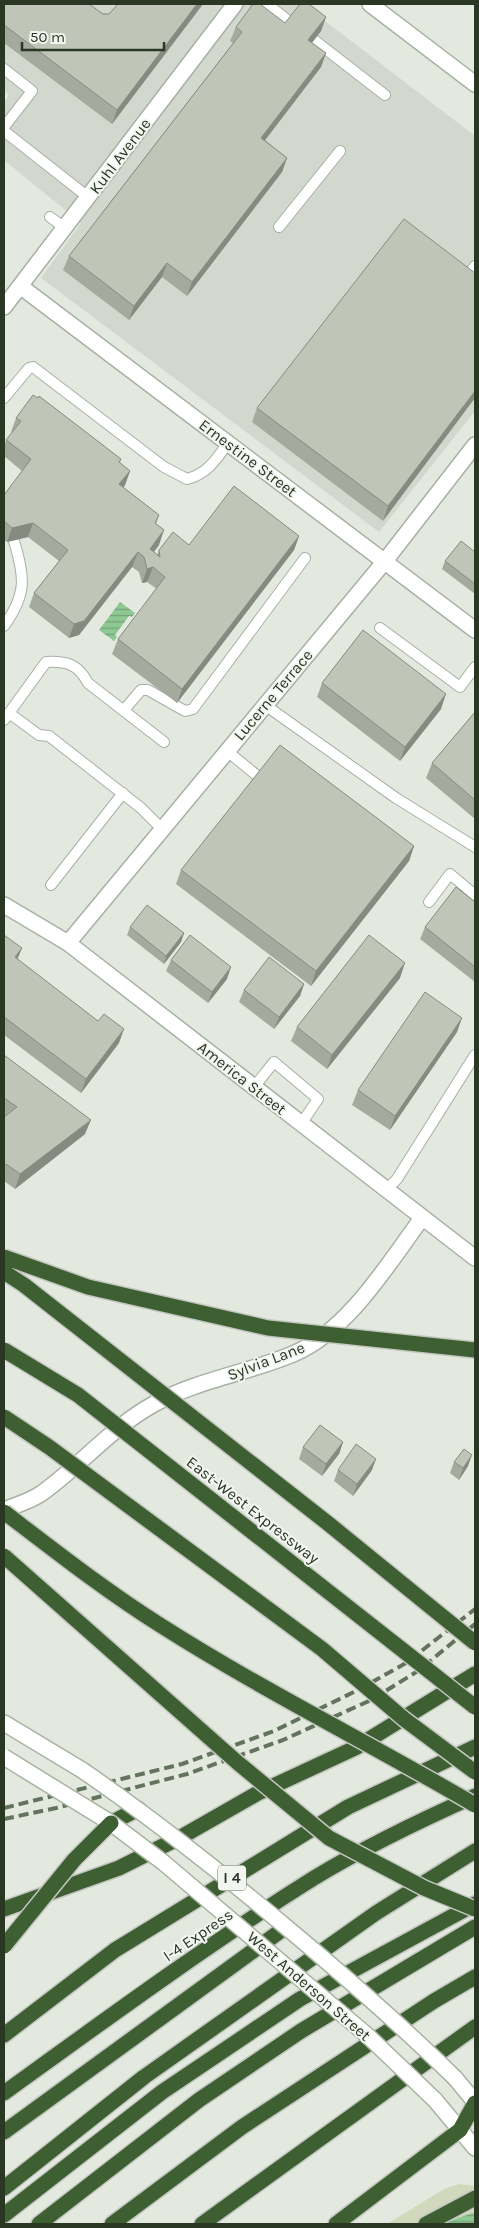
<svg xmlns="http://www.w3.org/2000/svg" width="479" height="2228" font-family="Karla,sans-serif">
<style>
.built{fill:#d3d8ce}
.green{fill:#d2d8bb}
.water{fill:url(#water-rules)}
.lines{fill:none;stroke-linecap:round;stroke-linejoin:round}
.lane-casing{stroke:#a8b0a4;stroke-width:12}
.street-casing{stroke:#a8b0a4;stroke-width:18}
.secondary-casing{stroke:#a7b3a0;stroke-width:18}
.highway-casing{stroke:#c3c7c1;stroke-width:18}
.lane{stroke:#fff;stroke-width:10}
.street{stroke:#fff;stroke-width:15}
.secondary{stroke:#fff;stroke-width:15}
.highway{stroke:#3e5f32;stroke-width:15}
.rail{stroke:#64735d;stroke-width:4;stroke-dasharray:10 5;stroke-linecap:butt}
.secondary-bridge-casing{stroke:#a7b3a0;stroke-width:18;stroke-linecap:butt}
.highway-bridge-casing{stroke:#c3c7c1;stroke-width:18;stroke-linecap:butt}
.secondary-bridge{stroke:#fff;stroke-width:15}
.highway-bridge{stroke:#3e5f32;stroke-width:15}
.wall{fill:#a4aa9e}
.shaded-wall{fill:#868b81}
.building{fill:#bfc6b8;stroke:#868b81}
.labels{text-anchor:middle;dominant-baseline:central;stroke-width:4;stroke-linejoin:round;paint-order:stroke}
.shield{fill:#f3f6f0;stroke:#667060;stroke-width:1}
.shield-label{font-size:15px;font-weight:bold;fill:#293723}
.street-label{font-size:16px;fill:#293723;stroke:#f3f6f0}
</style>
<defs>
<pattern id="water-rules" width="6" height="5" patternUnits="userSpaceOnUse" patternTransform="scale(1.25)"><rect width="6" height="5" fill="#8ec893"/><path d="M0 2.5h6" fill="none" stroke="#74a378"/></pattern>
</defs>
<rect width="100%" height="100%" fill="#e4e9e0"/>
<path class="built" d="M4 4H303L475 136V411L379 532 41 278 81 223 4 160V102L9 95 4 90Z"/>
<path class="green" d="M459 2184 475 2186V2224H387L444 2189Z"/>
<path class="water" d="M120 602 135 613 132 617 129 616 115 635 117 637 114 641 99 630Z
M472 2213H475V2224H442Z"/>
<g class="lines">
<g class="lane-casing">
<path id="lane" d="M267 4 291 23
M314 40 385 95
M4 69 32 91 4 127
M4 131 88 197
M50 217 65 228
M279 227 340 151
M464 281 475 266
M4 398 29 368 33 367 164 467 187 479C207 474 216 460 228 443
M4 626C27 594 25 577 14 541
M380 628 460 687 475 667
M265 705 396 798 475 847
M124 710 141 690H148L185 711 193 709 305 558
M9 713 39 735 49 736 141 808 162 829
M4 720 46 662C67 661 78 664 88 683L164 742
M227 751 260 778
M51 885 123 793
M429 902 450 874 475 895
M254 1087 274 1062 318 1099 301 1124
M386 1190 397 1179 475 1055"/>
</g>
<g class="street-casing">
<path id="street" d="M20 286 475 630
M4 307 235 4
M4 905 68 943 475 1258
M68 943 385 561 475 445
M4 1510C16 1505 31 1501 42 1493 81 1465 112 1427 154 1404 197 1380 248 1373 293 1354 348 1331 388 1264 422 1218"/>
</g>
<g class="secondary-casing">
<path id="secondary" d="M370 4 475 84
M4 1723 82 1770
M455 2078 475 2102
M435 2100 475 2148"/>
</g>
<g class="highway-casing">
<path id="highway" d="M111 1823 138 1809
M4 1909 119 1868 181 1837 258 1793 355 1748 475 1674
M4 2035 115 1950 348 1807 475 1747
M4 2093C105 2020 207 1945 314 1878 365 1847 421 1820 475 1796
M4 2132 286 1927
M4 2188 144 2077 376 1913 475 1851
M4 2215 162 2092 300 1999 475 1904
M39 2224 199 2100 301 2031 475 1927
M112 2224 242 2127 434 2001 475 1977
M202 2224 475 2027
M336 2224 460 2130 475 2103
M426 2224 475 2198"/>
</g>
<use href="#lane" class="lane"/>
<use href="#street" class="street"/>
<use href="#secondary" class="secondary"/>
<use href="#highway" class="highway"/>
<path class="rail" d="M4 1808 182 1764 274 1731 358 1690 406 1663 475 1609
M4 1819 56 1808 187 1774 283 1740 371 1700 418 1671 475 1624"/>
<g class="secondary-bridge-casing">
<path id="secondary-bridge" d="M4 1757 111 1823 164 1863 368 2036 435 2100
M82 1770C155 1820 224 1875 292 1932 348 1979 403 2027 455 2078"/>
</g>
<g class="highway-bridge-casing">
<path id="highway-bridge" d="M4 1257 88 1287 268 1328 475 1350
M4 1272 24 1285 330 1525 475 1643
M4 1350 78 1395 475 1707
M4 1417 49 1447 322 1649 404 1719 475 1772
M4 1512C55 1551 106 1591 160 1625 262 1690 371 1744 475 1805
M4 1556 238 1763 329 1838 424 1888 475 1909
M4 1946 74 1860 111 1823"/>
</g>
<use href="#secondary-bridge" class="secondary-bridge"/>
<use href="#highway-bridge" class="highway-bridge"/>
</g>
<path class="wall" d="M4 4 109 14 118 4H203L112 124 4 43Z
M326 17 321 31 312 43 326 53 321 67 265 140 287 158 282 172 187 296 162 277 129 320 63 270 69 256 233 43 230 41 236 27 285 23Z
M475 273 383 521 252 422 257 408Z
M16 418 121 459 120 463 130 471 125 485 123 487 159 515 156 524 159 545 154 552 157 555 159 550 189 545 299 536 294 550 177 703 112 654 118 639 157 589 147 582 142 583 139 572 132 567 79 635 69 638 29 607 34 593 59 561 28 537 7 542 4 540V495L22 471 4 456V447L6 440 12 433 11 432Z
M475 552V594L442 569 445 561Z
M322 683 441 709 400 761 317 697Z
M475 712V819L426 778 432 763Z
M414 846 409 861 311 986 176 884 181 870Z
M475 902V982L420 939 425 927Z
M130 927 184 933 181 942 164 964 127 935Z
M4 935 18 960 119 1043 81 1093 4 1035Z
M171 960 227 979 208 1003 166 971Z
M400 978 327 1069 291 1041 297 1027Z
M304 984 300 996 274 1029 239 1002 244 990Z
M457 1032 390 1130 352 1105 358 1090Z
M4 1055 85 1134 15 1189 4 1181V1117H5L4 1116Z
M343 1442 339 1454 322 1476 299 1459 303 1447Z
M454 1462 468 1466 459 1480 450 1473Z
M338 1470H372L353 1496 334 1481Z"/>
<path class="shaded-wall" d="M197 4H203L112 124 117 110Z
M326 17 321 31 303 54 308 40Z
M326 53 321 67 256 152 261 138Z
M287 158 282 172 187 296 192 282Z
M167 263 162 277 129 320 134 306Z
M475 391V398L383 521 388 506Z
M130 471 125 485 114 499 119 484Z
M33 523 28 537 7 542 12 528Z
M164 530 159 545 145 563 150 549Z
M299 536 294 550 177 703 182 689Z
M138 552 132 567 79 635 69 638 74 624Z
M153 567 147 582 142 583 147 569Z
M446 694 441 709 400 761 405 747Z
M414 846 409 861 311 986 316 971Z
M184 933 181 942 164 964 166 956Z
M22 948 16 963 15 957Z
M405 963 400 978 327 1069 332 1055Z
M231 967 227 979 208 1003 212 992Z
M304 984 300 996 274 1029 279 1017Z
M462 1018 457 1032 390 1130 395 1116Z
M124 1029 119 1043 81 1093 86 1079Z
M91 1120 85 1134 15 1189 20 1174Z
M343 1442 339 1454 322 1476 326 1464Z
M472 1455 468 1466 459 1480 463 1468Z
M376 1459 372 1470 353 1496 357 1484Z"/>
<path class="building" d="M4 4H89L103 14H109L118 4H197L117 110 4 25Z
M253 4H260L285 23 300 4H309L326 17 308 40 326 53 261 138 287 158 192 282 167 263 134 306 69 256 242 32 236 27Z
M404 219 475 273V391L388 506 257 408Z
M33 395 38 398 39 396 121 459 119 462 130 471 119 484 159 515 155 523 164 530 150 549 160 557 159 550 173 532 189 545 234 486 299 536 182 689 118 639 165 577 153 567 147 569 144 557 138 552 84 621 74 624 34 593 68 550 33 523 12 528 4 521V495L31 459 6 440 21 421 16 418Z
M461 541 475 552V584L445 561Z
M363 630 446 694 405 747 322 683Z
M475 712V800L432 763Z
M280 745 414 846 316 971 181 870Z
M456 887 475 902V967L425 927Z
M147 905 184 933 166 956 130 927Z
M4 935 22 948 15 957 98 1021 104 1014 124 1029 86 1079 4 1017Z
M190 935 231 967 212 992 171 960Z
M369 935 405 963 332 1055 297 1027Z
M269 957 304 984 279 1017 244 990Z
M425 992 462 1018 395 1116 358 1090Z
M4 1055 91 1120 20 1174 6 1164 4 1166V1117L17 1107 4 1098Z
M320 1425 343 1442 326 1464 303 1447Z
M356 1444 376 1459 357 1484 338 1470Z
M464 1449 472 1455 463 1468 454 1462Z"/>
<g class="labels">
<rect class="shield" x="218" y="1865.5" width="28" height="25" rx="4"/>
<g class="shield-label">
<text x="232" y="1878">I 4</text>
</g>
<g class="street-label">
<text transform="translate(120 156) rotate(-53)">Kuhl Avenue</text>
<text transform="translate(248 458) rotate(37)">Ernestine Street</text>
<text transform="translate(273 695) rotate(-50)">Lucerne Terrace</text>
<text transform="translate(242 1078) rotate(38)">America Street</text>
<text transform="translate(266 1361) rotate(-21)">Sylvia Lane</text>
<text transform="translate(253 1510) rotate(38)">East-West Expressway</text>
<text transform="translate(198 1935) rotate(-34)">I-4 Express</text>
<text transform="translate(309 1986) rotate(41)">West Anderson Street</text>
</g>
</g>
<rect width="479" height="2228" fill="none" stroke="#293723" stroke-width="10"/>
<path d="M22 42v8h142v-8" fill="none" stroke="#293723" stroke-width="2.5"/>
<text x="30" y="42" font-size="15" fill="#293723" stroke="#f3f6f0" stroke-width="4" paint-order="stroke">50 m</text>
</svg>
